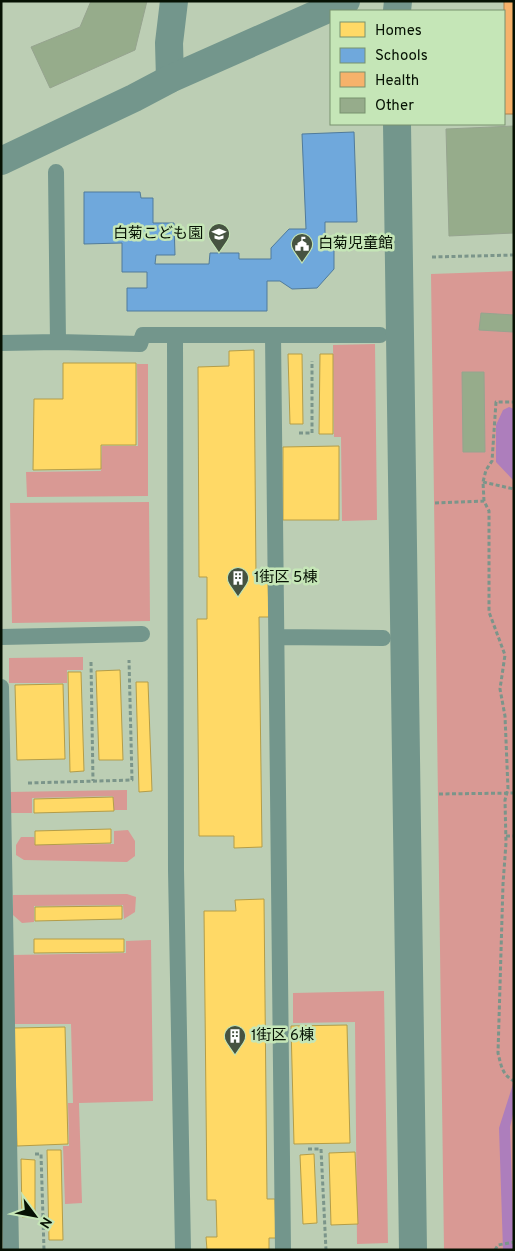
<svg xmlns="http://www.w3.org/2000/svg" width="515" height="1251" font-family="Overpass,'Noto Sans JP',sans-serif">
<style>
.green{fill:#d99994}
.water{fill:#ad7ebc}
.homes{fill:#ffd966;stroke:#b49d48}
.schools{fill:#6fa8dc;stroke:#507b9b}
.health{fill:#f6b26b;stroke:#ae824c}
.building{fill:#96ac8b;stroke:#96a48f}
.lines{fill:none;stroke-linecap:round;stroke-linejoin:round}
.path{stroke:#7b958a;stroke-width:3;stroke-dasharray:4 2.5;stroke-linecap:butt}
.service{stroke:#73968c;stroke-width:16}
.minor{stroke:#73968c;stroke-width:28}
.tertiary{stroke:#73968c;stroke-width:28}
.labels{text-anchor:middle;dominant-baseline:central;stroke-width:5;stroke-linejoin:round;paint-order:stroke}
.poi-label{font-size:15px;fill:#061103;stroke:#c5e6b7;text-anchor:start}
</style>
<rect width="100%" height="100%" fill="#bcceb4"/>
<path class="green" d="M514 271V1250H444L431 274Z
M375 344 377 520 342 521 341 437H334L333 345Z
M137 364H148V496L27 497 26 472 101 471 102 446H138Z
M149 502 150 621 12 623 10 503Z
M83 657V670H67V683H9V658Z
M127 790V810H114L113 796 32 798V813H8V792Z
M128 830 135 841V856L127 862 24 860 16 855V845L21 837H34L35 845 114 844V831Z
M127 894 136 897 135 912 124 919 123 905 34 906V922L22 923 13 915V895Z
M151 940 153 1101 79 1103 82 1203 65 1204 63 1146H69L68 1103H73L71 1024H12V955L126 953V941Z
M384 991 388 1243 357 1244 355 1022 293 1023V993Z"/>
<path class="water" d="M509 407 514 409V481L496 462V425L503 410Z
M514 1081V1110L510 1127 514 1250H503L499 1128Z"/>
<path class="homes" d="M254 350 256 577H268L269 617H259L262 847 234 848V836H199L197 619H207V577H199L198 367 229 366V351Z
M288 354H302L303 424H290Z
M320 354H333V434H319Z
M63 363H136V445H101V469L33 470 34 399H63Z
M339 446V520H283V447Z
M120 670 123 760H99L96 671Z
M68 672H81L84 771 70 772Z
M136 682H148L152 791 139 792Z
M63 684 65 759 17 760 15 685Z
M113 797 114 811 34 813V799Z
M111 829V843L35 845V831Z
M264 899 267 1199H275L276 1238H269V1250H207L206 1237H217L216 1200H207L204 911H236L235 900Z
M122 906V919L35 921V907Z
M34 939H124V952L34 953Z
M347 1025 350 1143 294 1144 291 1026Z
M65 1027 68 1144 17 1146 14 1028Z
M47 1150H61L63 1240H49Z
M355 1152 358 1224 331 1225 329 1153Z
M314 1154 317 1223 303 1224 300 1155Z
M21 1159 35 1160V1217H22Z"/>
<path class="schools" d="M354 132 357 222H325V238L334 248V269L317 288 292 289 280 281H267V311H127V288H147V272H122V243L84 244V192H140L141 198H153V223H174L175 255H156L155 264H209L210 253H239V259H271V248L289 229H306L302 134Z"/>
<path class="health" d="M504 1H514V114H504Z"/>
<path class="building" d="M91 1H147L135 50 50 88 31 47 80 27Z
M514 126V233L449 236 446 129Z
M481 313 514 315 513 332 479 330Z
M462 372H484L485 452H463Z"/>
<g class="lines">
<path class="path" d="M432 257 514 255
M299 433H312V361
M483 482 514 489
M484 501 483 482 486 470 492 461 496 402H514
M435 503 484 501 489 511V612L505 655 500 689 505 716 508 789 505 800 506 843 503 884 498 1053C501 1065 502 1075 514 1081
M91 662 93 781
M28 783 132 780 129 660
M439 794 514 793
M506 836H514
M308 1149H321L326 1250
M35 1154H41L44 1250
M495 1250 498 1245 514 1242"/>
<path class="service" d="M175 335 176 870 183 1250
M273 335 283 1250
M58 342 140 344 143 335H380
M1 343 58 342 56 172
M1 637 142 634
M277 637 383 638
M1 687 11 1250"/>
<path class="minor" d="M170 79 169 43 174 1"/>
<path class="tertiary" d="M397 11 398 1
M397 124 413 1250
M1 161 134 98 170 79 346 1"/>
</g>
<defs>
<g id="school-pin" transform="scale(1.125)"><path d="M0 17L-7.5 6A9.5 9.5 0 1 1 7.5 6Z" fill="#465341" stroke="#c5e6b7"/><path d="M0-5L7-2L0 1L-7-2ZM-4 1L0 2.5L4 1V4Q0 6-4 4Z" fill="#fff"/></g>
<g id="civic-pin" transform="scale(1.125)"><path d="M0 17L-7.5 6A9.5 9.5 0 1 1 7.5 6Z" fill="#465341" stroke="#c5e6b7"/><path d="M-.6-6.5H3V-4.5H.6V-3L4-1V1h2V6H-6V1h2V-1L-.6-3ZM-1.2 2.5V6h2.4V2.5Z" fill="#fff"/></g>
<g id="building-pin" transform="scale(1.125)"><path d="M0 17L-7.5 6A9.5 9.5 0 1 1 7.5 6Z" fill="#465341" stroke="#c5e6b7"/><path d="M-4-6H4V6H1V3H-1V6H-4ZM-2.5-4.3h1.7v1.8h-1.7ZM.8-4.3h1.7v1.8H.8ZM-2.5-1h1.7V.8h-1.7ZM.8-1h1.7V.8H.8Z" fill="#fff"/></g>
</defs>
<g fill-rule="evenodd">
<use href="#school-pin" x="219" y="234"/>
<use href="#civic-pin" x="302" y="244"/>
<use href="#building-pin" x="238" y="578"/>
<use href="#building-pin" x="235" y="1036"/>
</g>
<g class="labels">
<g class="poi-label">
<text x="203" y="234" text-anchor="end">白菊こども園</text>
<text x="318" y="244">白菊児童館</text>
<text x="254" y="578">1街区 5棟</text>
<text x="251" y="1036">1街区 6棟</text>
</g>
</g>
<rect width="515" height="1251" fill="none" stroke="#061103" stroke-width="5"/>
<rect x="330" y="10" width="175" height="115" fill="#c5e6b7" stroke="#79916f"/>
<rect x="340" y="22" width="25" height="15" fill="#ffd966" stroke="#79916f"/>
<text x="375" y="35" font-size="15" fill="#061103">Homes</text>
<rect x="340" y="48" width="25" height="15" fill="#6fa8dc" stroke="#79916f"/>
<text x="375" y="60" font-size="15" fill="#061103">Schools</text>
<rect x="340" y="72" width="25" height="15" fill="#f6b26b" stroke="#79916f"/>
<text x="375" y="85" font-size="15" fill="#061103">Health</text>
<rect x="340" y="98" width="25" height="15" fill="#96ac8b" stroke="#79916f"/>
<text x="375" y="110" font-size="15" fill="#061103">Other</text>
<g transform="translate(35 1216) rotate(122)" stroke="#c5e6b7" stroke-width="4" paint-order="stroke">
<path d="M0-4L9 19L0 12L-9 19Z" fill="#061103"/>
<text y="-8" font-size="14" font-weight="bold" text-anchor="middle" fill="#061103">N</text>
</g>
</svg>
